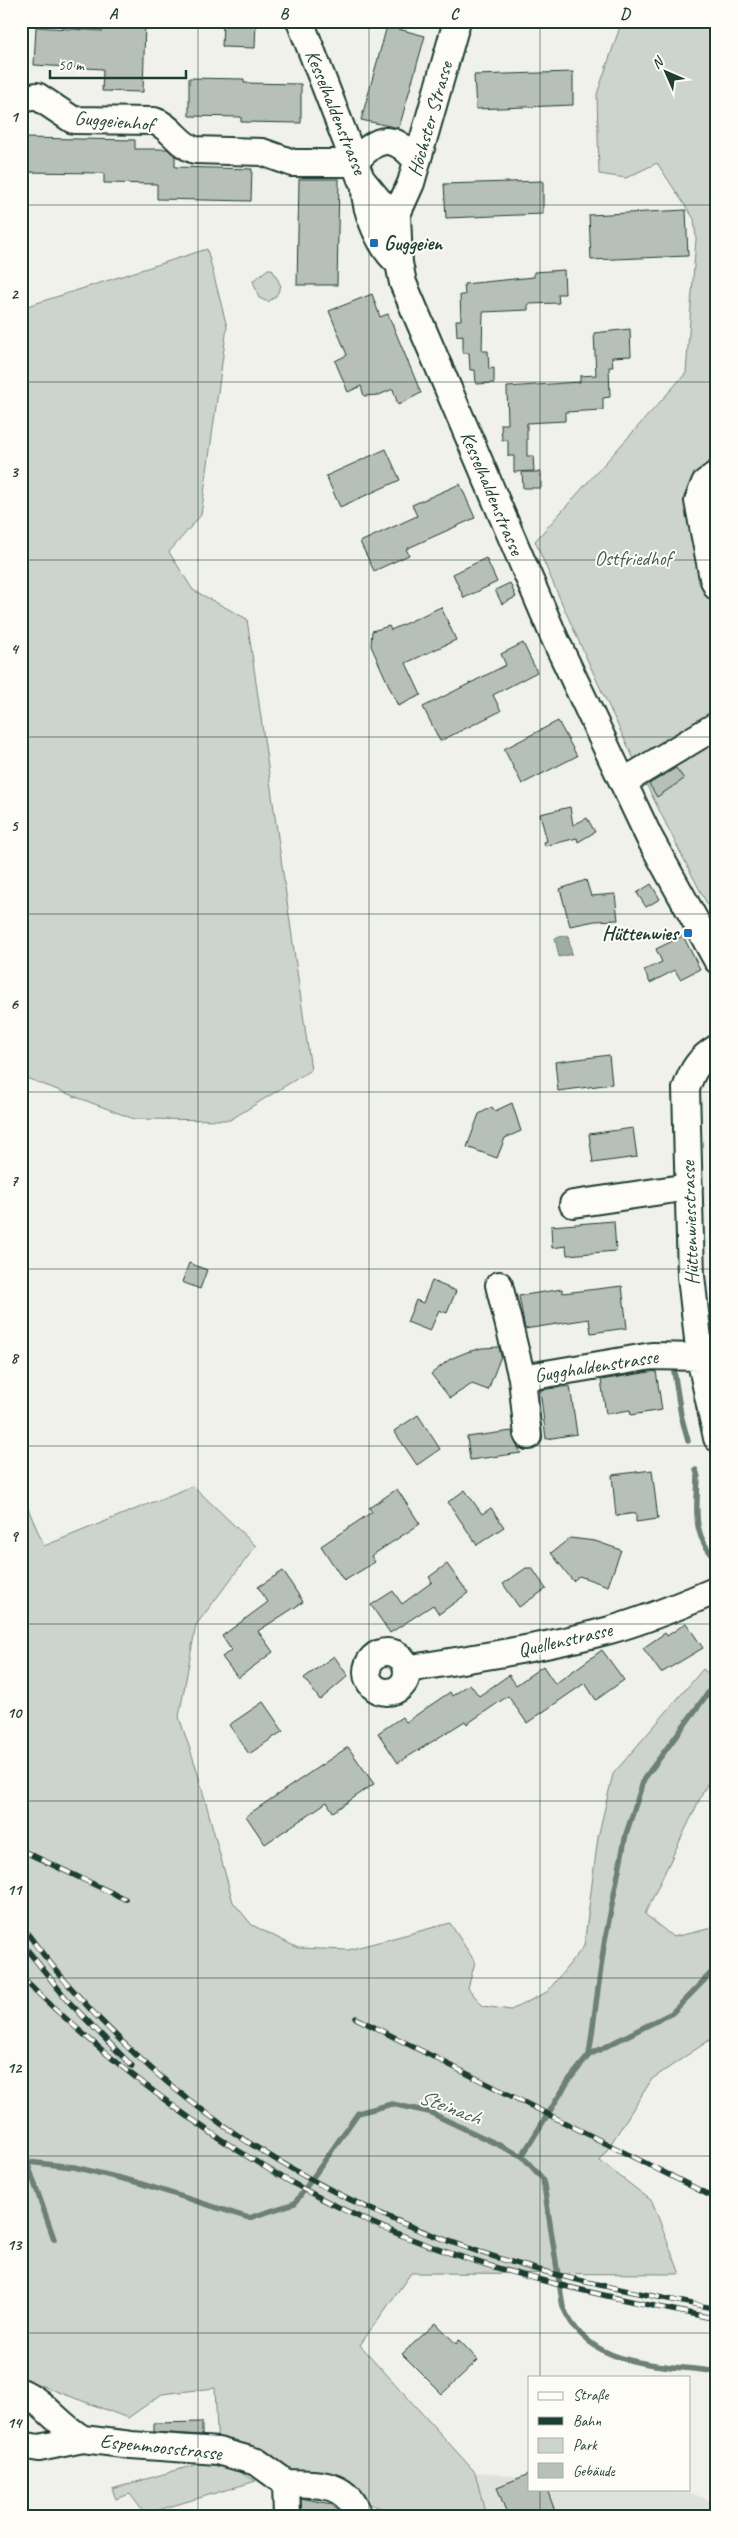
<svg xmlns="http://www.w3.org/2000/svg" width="738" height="2538" font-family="Caveat,sans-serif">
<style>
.built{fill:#dfe2dc}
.green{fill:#cdd3cd;stroke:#768880}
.water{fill:#9faca4;stroke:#6c8077}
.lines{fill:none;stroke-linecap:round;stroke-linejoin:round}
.stream{stroke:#6c8077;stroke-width:5.5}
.building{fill:#b6bfb8;stroke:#1f3d34}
.minor-casing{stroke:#1f3d34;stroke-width:30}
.minor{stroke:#fdfcf7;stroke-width:26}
.rail-casing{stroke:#1f3d34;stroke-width:5.5}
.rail{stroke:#fdfcf7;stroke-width:4;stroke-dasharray:11;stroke-linecap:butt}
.grid{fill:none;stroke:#1f3d34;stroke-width:1;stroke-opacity:0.55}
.poi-dot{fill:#1f6fb2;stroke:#fdfcf7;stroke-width:2}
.labels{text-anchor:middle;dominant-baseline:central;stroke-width:4;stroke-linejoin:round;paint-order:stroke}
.street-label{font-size:20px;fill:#1f3d34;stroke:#fdfcf7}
.poi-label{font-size:20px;font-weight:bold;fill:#1f3d34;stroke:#fdfcf7;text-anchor:start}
.park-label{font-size:20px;fill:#425b53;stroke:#fdfcf7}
.water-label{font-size:21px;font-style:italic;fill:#455e56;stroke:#fdfcf7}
.neatline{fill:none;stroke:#1f3d34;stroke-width:2}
.grid-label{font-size:16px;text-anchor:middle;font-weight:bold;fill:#1f3d34}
</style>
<rect width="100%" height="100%" fill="#f0f1eb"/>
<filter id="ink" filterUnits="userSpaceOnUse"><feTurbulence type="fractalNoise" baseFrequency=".02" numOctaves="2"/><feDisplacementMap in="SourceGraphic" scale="10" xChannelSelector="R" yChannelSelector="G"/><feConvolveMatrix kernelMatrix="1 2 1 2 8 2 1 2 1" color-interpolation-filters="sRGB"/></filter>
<g filter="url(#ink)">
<path class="built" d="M475 2472 529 2478V2489H651L691 2493 717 2503V2517H486Z"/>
<path class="green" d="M622 21H717V923C651 798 590 671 535 541L686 373 696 239 694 219 657 163 626 178 599 174 597 94Z
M207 249 227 327 201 515 169 552 193 590 247 619 311 1070 230 1120 134 1119 21 1076V308Z
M268 269H272L281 286 276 296 268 302 259 298 253 281Z
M193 1486 256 1546 196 1625 179 1717 196 1767 233 1902 252 1925 298 1948 348 1950 450 1923 475 1962 468 1988 483 2006 511 2010 547 1992 584 1946 598 1837 613 1774 703 1669 717 1681V1763L645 1914 673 1937 717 1927V2035L652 2079 600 2161 652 2201 680 2274 411 2273 360 2345 475 2472 486 2517H403L321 2485 218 2451 215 2388 162 2394 128 2418 21 2378V1492L44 1546Z
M215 2459 256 2481 145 2514 130 2494 116 2499 112 2489Z"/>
<path class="water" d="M568 935 572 954 559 957 555 938Z"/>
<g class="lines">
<path class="stream" d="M674 1371 681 1415 688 1441
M696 1470 698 1477C697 1508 691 1537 717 1559
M589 2055 672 2013 717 1967
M522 2156 569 2080 589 2055 604 1945 626 1834 644 1779 717 1681
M21 2159 27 2162 74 2167 136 2182 249 2218 295 2203 358 2113 392 2104 429 2112 522 2156 543 2179 563 2307C590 2370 658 2363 717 2372
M27 2162 54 2239"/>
</g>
<path class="building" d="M104 21H145L143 92 102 91 103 69 34 65 36 27 103 31Z
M223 21H256L255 48 222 47Z
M387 26 425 36 399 128 361 120Z
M573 72V105L476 109 474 75Z
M189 78 244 79V83L301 84V123L241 122V117L189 116Z
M24 138 135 140V149H167L175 156V167L252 169 251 201 157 199V184L104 183V173L22 172 21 148H23Z
M299 179H339L337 285H297Z
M543 181V214L446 218 444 184Z
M686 210 688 256 591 260 589 215Z
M564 270 565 294H558L559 303 528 304V310L483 312 482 351H488L489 369 494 368V383L476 384 475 370H470L469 353H463V335L457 336 456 320H461L460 295H465L464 284 534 277V272Z
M372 294 380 317 388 314 421 393 398 405 393 389 379 395 364 396 361 386 348 392 335 361 347 355 329 311Z
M630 329 631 356 612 357 613 367H609L610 397 603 398V410L565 412V421L527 423V456H533L534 471 514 472V456H508V440H502L501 424H508L507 387 580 382V376L596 375 594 333Z
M386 449 400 480 340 507 326 476Z
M522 472H541V488H523Z
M460 484 475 518 406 549 409 555 374 571 360 542 417 516 412 505Z
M486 558 497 582 464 598 453 574Z
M510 583 516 597 502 604 495 590Z
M441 607 456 640 406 663 421 695 398 706 371 646 372 631 389 626 391 630Z
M523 643 537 672 493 695 501 711 440 741 423 707 506 665 501 654Z
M558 721 577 756 522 784 504 749Z
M676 768 684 779 657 797 649 784Z
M570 807 573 825 587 818 595 832 578 842 577 838 545 846 544 842 547 841 540 814Z
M586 880 591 896 615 894 618 920 595 921 570 926 560 889Z
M651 884 660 899 646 907 637 893Z
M683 936 700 969 680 979 675 970 650 983 644 970 662 962 656 949Z
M609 1055 612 1084 558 1091 555 1062Z
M512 1103 521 1131 505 1138 497 1158 467 1147 479 1114 492 1107 495 1111Z
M633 1128 637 1157 593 1163 589 1134Z
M614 1221 616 1251 567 1255 566 1246 552 1248 551 1226Z
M189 1263 207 1270 200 1289 182 1282Z
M432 1281 456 1291 447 1313 439 1310 430 1331 407 1322 416 1300 423 1303Z
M622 1286 627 1328 591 1333 589 1319 525 1329 519 1296 562 1289 563 1293Z
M499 1347 501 1356 488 1390 472 1384 450 1398 431 1374 450 1359 467 1352 482 1348Z
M656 1371 662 1410 631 1415 630 1410 606 1414 601 1380Z
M570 1386 577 1434 546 1439 540 1390Z
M418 1415 440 1449 417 1465 394 1431Z
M512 1431 513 1438 521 1453 470 1460 467 1437Z
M652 1470 658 1519 636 1522V1513L616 1516 612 1475Z
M397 1489 420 1524 371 1556 375 1562 344 1581 321 1546 372 1512 369 1508Z
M465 1490 482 1514 491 1508 504 1527 477 1545 448 1502Z
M570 1538 595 1541 621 1550 608 1586 579 1576 573 1581 551 1553Z
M447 1564 468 1593 439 1614 433 1605 390 1633 371 1605 393 1591 402 1604 432 1582 429 1577Z
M526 1568H532L546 1589 519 1607 503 1584Z
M283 1571 303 1602 258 1631 273 1652 238 1678 222 1657 231 1650 222 1636 268 1602 258 1587Z
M686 1623 703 1648 661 1673 643 1648 665 1633 667 1636Z
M602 1650 624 1680 596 1700 585 1683 527 1723 508 1696 467 1724 465 1721 398 1763 378 1733 402 1717 406 1722 450 1692 452 1696 470 1684 479 1696 509 1675 516 1685 543 1666 555 1684Z
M334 1656 348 1676 320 1700 304 1678Z
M263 1702 283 1731 249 1754 229 1725Z
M348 1747 374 1784 333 1812 327 1802 265 1844 246 1816Z
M436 2323 456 2344 459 2340 478 2360 442 2394 402 2354Z
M202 2422V2435L154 2432V2423Z
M529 2474V2489H547L557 2517H508L497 2487Z
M301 2498 331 2504 340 2512V2517H302Z"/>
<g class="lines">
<g class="minor-casing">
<path id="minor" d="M300 21 361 179 379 201 397 214
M21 99 37 96 73 120 154 121C171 126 178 145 195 150L262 152 293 163H354
M354 163C377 136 393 132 417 161
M365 187C364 209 381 250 399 263
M397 214 399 263 403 283 555 639 649 837 717 960
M397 214 411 183 457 21
M717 474 705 483 698 501 713 578 717 587
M623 782 714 727 717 731
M717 1048C700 1058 692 1070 686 1089L691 1276 700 1357 717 1438
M573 1204 689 1187
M499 1285 522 1378 528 1436
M522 1378 652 1356 700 1357
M367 1672a20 20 0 1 1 40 0a20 20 0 1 1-40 0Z
M407 1669C475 1658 543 1648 610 1630 646 1620 682 1605 717 1590
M21 2392C45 2402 60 2427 83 2439
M21 2445 39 2448 83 2439 131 2445 218 2451 257 2462 286 2483 287 2517
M286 2483C317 2484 348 2481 358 2517"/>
</g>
<use href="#minor" class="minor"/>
<g class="rail-casing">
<path id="rail" d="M21 1850 125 1899
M21 1925C148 2100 315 2204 521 2265 585 2284 651 2295 717 2309
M21 1942 69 2002 132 2066
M21 1977C129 2081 256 2176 396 2233 499 2275 608 2297 717 2319
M356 2018 717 2199"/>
</g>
<use href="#rail" class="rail"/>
</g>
</g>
<path class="grid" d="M198 21V2517M369 21V2517M540 21V2377M21 205H717M21 382H717M21 560H717M21 737H717M21 914H717M21 1092H717M21 1269H717M21 1446H717M21 1624H717M21 1801H717M21 1978H717M21 2156H717M21 2333H717M540 2489V2517"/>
<g class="poi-dot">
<rect x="369" y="238" width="10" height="10" rx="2.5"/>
<rect x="683" y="928" width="10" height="10" rx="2.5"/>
</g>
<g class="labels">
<g class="street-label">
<text transform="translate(336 112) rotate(68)">Kesselhaldenstrasse</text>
<text transform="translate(430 119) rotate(-74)">Höchster Strasse</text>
<text transform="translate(114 121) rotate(5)">Guggeienhof</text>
<text transform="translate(492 493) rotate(67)">Kesselhaldenstrasse</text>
<text transform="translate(690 1223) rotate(-92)">Hüttenwiesstrasse</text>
<text transform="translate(596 1366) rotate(-9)">Gugghaldenstrasse</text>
<text transform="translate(565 1640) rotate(-13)">Quellenstrasse</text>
<text transform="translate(161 2447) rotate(6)">Espenmoosstrasse</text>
</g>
<g class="poi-label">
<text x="384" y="243">Guggeien</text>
<text x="678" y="933" text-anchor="end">Hüttenwies</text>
</g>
<g class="park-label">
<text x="633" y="558">Ostfriedhof</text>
</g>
<g class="water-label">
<text transform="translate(450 2107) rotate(21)">Steinach</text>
</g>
</g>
<rect width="738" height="2538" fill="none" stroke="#fdfcf7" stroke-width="55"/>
<rect x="528" y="2376" width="162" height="115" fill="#fdfcf7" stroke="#a4b0a9"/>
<rect x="538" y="2392" width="25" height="8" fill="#fdfcf7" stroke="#a4b0a9"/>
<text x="573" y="2400" font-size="15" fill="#1f3d34">Straße</text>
<rect x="538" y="2417" width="25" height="8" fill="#1f3d34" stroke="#a4b0a9"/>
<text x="573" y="2426" font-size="15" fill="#1f3d34">Bahn</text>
<rect x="538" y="2438" width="25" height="15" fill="#cdd3cd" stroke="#a4b0a9"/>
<text x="573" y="2450" font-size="15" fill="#1f3d34">Park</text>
<rect x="538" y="2463" width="25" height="15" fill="#b6bfb8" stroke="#a4b0a9"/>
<text x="573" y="2476" font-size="15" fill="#1f3d34">Gebäude</text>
<g transform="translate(666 72) rotate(315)" stroke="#fdfcf7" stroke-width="4" paint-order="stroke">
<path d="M0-4L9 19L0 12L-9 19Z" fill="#1f3d34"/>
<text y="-8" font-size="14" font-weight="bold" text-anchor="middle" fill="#1f3d34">N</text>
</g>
<path d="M50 70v8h136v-8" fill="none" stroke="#1f3d34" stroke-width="2.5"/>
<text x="58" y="70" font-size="15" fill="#1f3d34" stroke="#fdfcf7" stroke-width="4" paint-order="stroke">50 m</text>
<rect x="28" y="28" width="682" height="2482" class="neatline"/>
<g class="grid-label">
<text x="113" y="19">A</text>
<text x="284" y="19">B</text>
<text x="454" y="19">C</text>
<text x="625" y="19">D</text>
<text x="14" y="122">1</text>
<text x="14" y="299">2</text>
<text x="14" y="477">3</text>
<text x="14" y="654">4</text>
<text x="14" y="831">5</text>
<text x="14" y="1009">6</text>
<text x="14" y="1186">7</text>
<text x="14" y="1363">8</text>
<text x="14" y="1541">9</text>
<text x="14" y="1718">10</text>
<text x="14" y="1895">11</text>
<text x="14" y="2073">12</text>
<text x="14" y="2250">13</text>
<text x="14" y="2428">14</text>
</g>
</svg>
